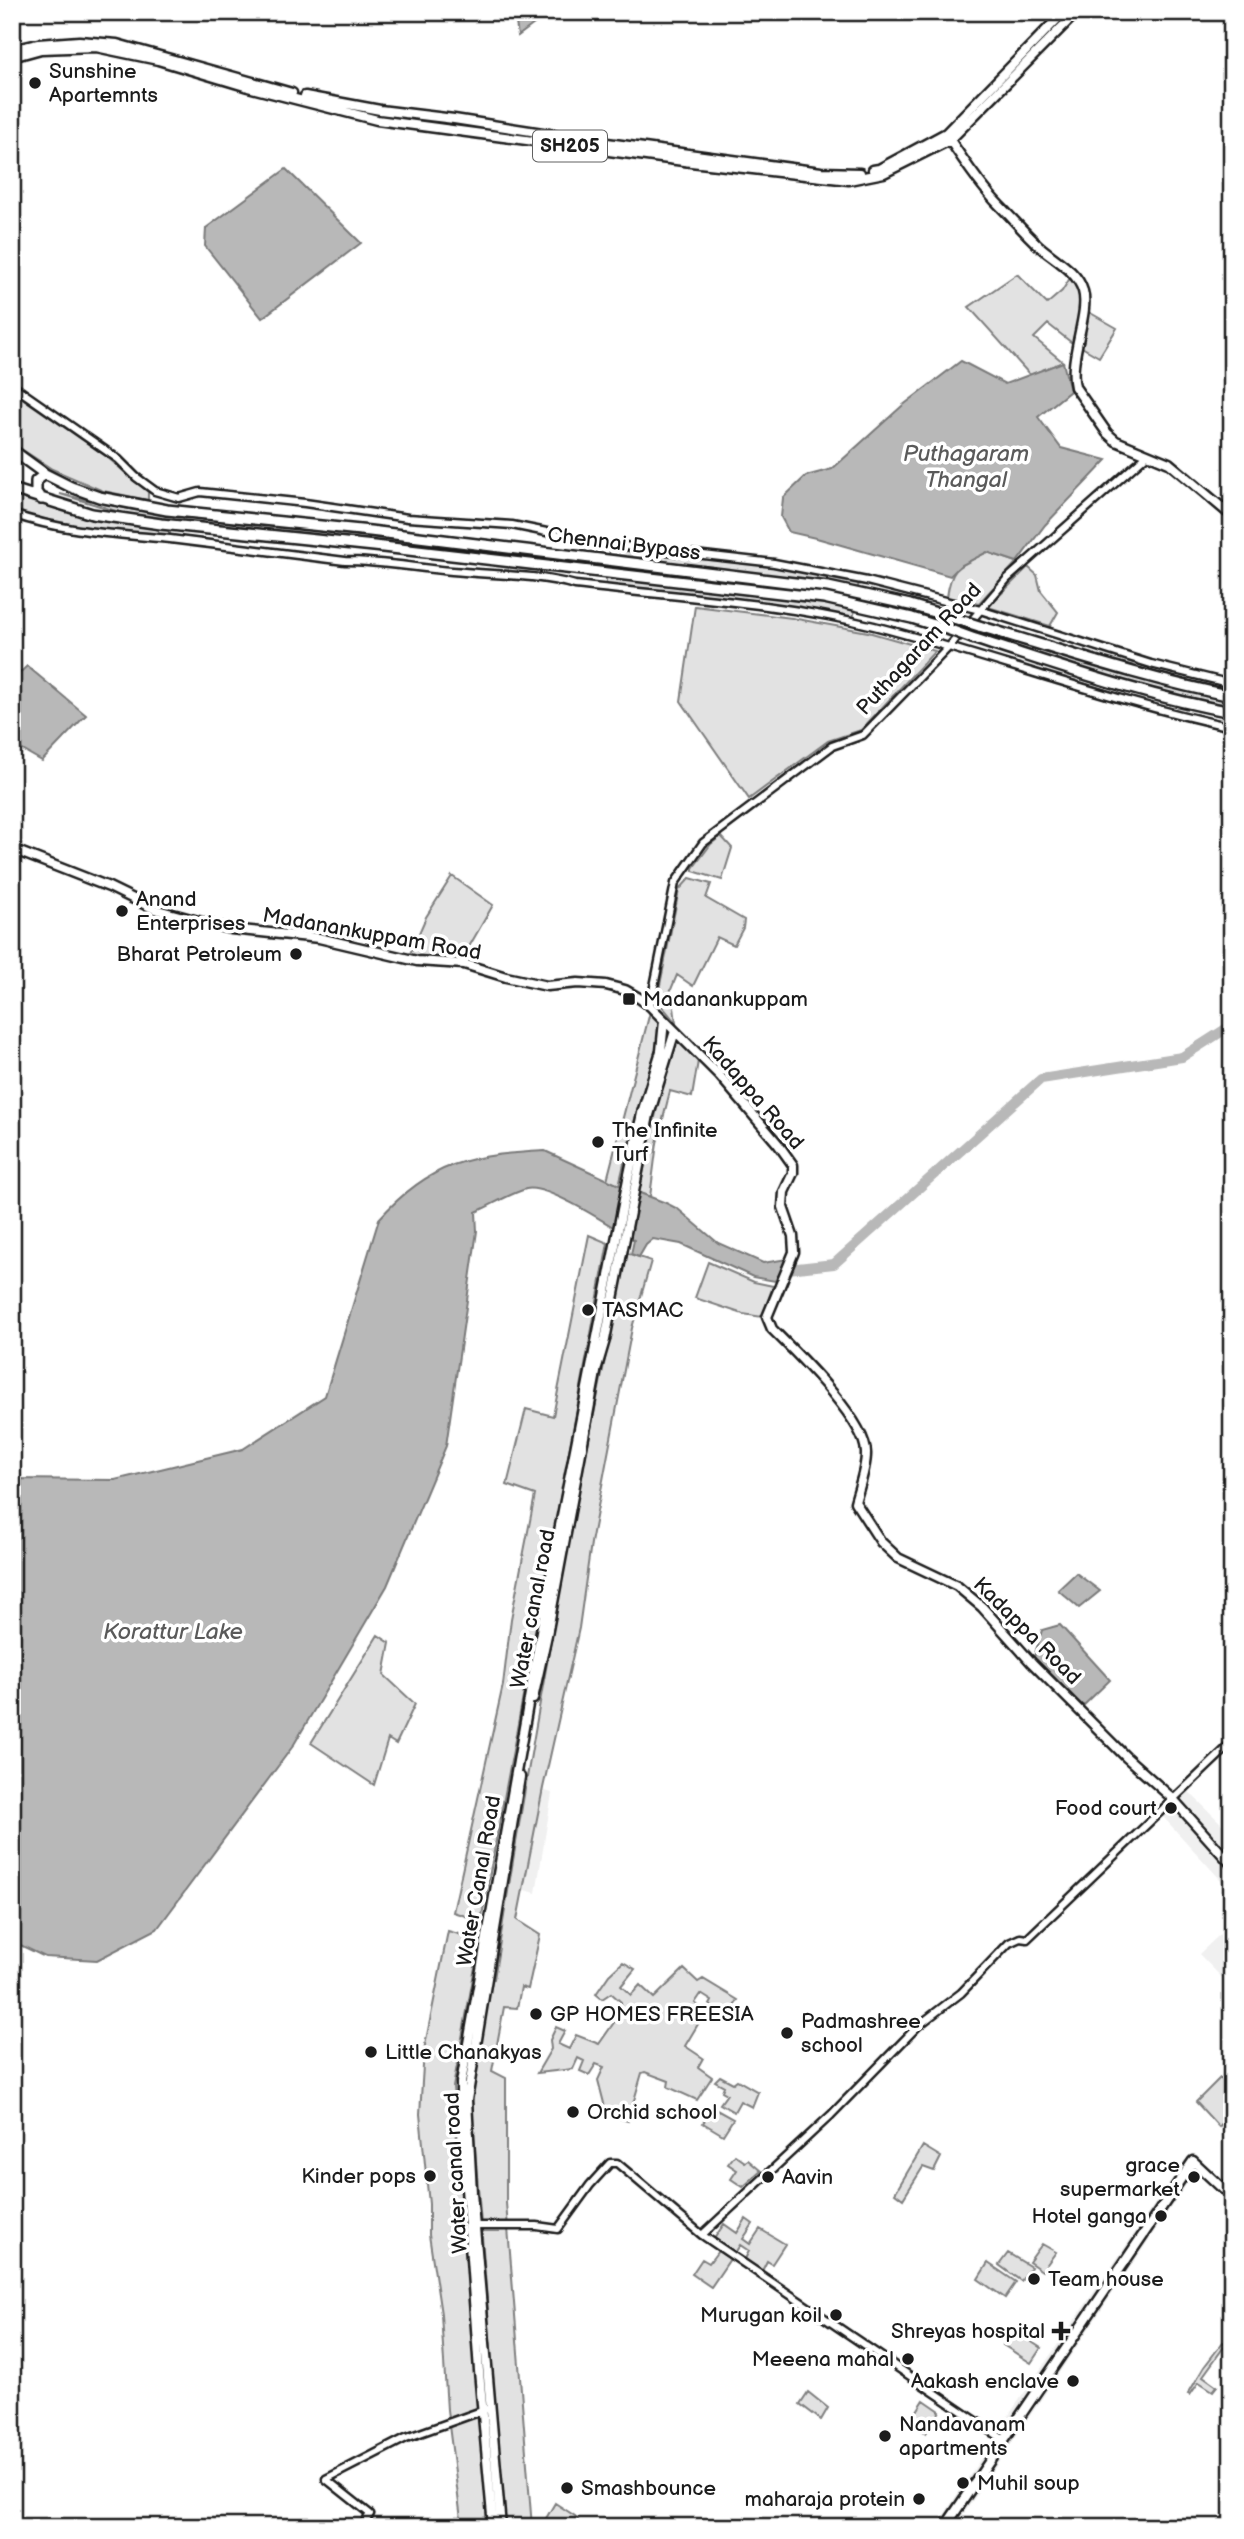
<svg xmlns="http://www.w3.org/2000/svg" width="1244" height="2539" font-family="'Balsamiq Sans',sans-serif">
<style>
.built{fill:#f0f0f0}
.green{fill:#e2e2e2;stroke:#7f7f7f;stroke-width:2}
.water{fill:#b8b8b8;stroke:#7a7a7a;stroke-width:2}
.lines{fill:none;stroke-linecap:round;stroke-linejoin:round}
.river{stroke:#b8b8b8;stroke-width:10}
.minor-casing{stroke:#1c1c1c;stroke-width:11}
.major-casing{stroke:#1c1c1c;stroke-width:13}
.highway-casing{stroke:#1c1c1c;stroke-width:14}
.minor{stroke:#fff;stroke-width:6}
.major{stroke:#fff;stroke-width:8}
.highway{stroke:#fff;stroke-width:9}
.highway-bridge-casing{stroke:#1c1c1c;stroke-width:14;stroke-linecap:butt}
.highway-bridge{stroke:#fff;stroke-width:9}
.poi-dot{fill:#1c1c1c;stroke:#fff;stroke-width:2.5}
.labels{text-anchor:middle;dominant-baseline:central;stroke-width:7;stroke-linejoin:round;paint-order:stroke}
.shield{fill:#fff;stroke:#606060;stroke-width:2}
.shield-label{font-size:19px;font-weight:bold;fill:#1c1c1c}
.poi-label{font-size:21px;fill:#1c1c1c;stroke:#fff;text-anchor:start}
.street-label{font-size:21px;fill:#1c1c1c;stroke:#fff}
.water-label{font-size:23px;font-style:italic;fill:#5a5a5a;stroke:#fff}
</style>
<rect width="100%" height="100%" fill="#fff"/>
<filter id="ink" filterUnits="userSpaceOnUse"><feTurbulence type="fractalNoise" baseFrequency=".0143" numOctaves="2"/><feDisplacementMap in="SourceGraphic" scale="14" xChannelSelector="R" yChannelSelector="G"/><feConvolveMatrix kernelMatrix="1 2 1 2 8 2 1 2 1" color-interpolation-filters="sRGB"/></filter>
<g filter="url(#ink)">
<path class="built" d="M1181 1784 1232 1834V1892L1155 1808Z
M527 1786 552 1793 536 1893 513 1887Z
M1232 1923V1988L1199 1954Z
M1185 2160 1196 2170 955 2527H936L1011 2412Z"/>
<path class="green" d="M1017 274 1047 304 1062 291 1070 278C1088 295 1077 322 1072 343L1048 324 1034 338 1063 362 1030 375 969 307Z
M1087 311 1117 328 1099 357 1080 346Z
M12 391 107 457 148 492V500L103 491 52 469 12 443Z
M12 493 170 528V536C117 532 63 529 12 511Z
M60 494 134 510 827 589 915 609 1232 699V708L1157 691 826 596 530 560 133 516Z
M610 548 773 566 859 583 857 590 609 556Z
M987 552 1017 562 979 603 947 597C951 565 960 566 987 552Z
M1028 567 1037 575 1041 591 1058 612 1050 626 988 607Z
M606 576 824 601 855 609 853 619 606 586Z
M695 606 792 618 868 632 935 651 861 730 828 741 749 799 681 701Z
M721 836 732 848 722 880 693 871V868L711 844Z
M452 876 493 905 462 959 409 956 426 917Z
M690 878 711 884 706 898 744 920 743 928 734 945 717 937 693 986 677 975 667 999 674 1007 676 1023 657 1000 679 890Z
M650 1012 660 1024V1036L633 1126 619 1185 607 1180Z
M677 1040 698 1061 692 1097 670 1091 657 1143 650 1197 639 1193 661 1089Z
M589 1235 608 1243 481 1921 453 1912 503 1685 511 1619 535 1495 507 1485 526 1409 553 1416Z
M627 1253 651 1261 632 1328 591 1543 579 1628 543 1788 517 1920 540 1935 528 1989 521 1987 517 2008 504 2007 492 2071 506 2078V2203L532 2527H505L471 2099 490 1979H494C532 1736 576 1494 627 1253Z
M708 1262 754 1282 773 1286 762 1317 743 1314 695 1298Z
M378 1635 390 1643 384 1675 415 1704 396 1744 388 1739 374 1785 311 1743Z
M448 1931 480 1940 453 2087 489 2527H462L447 2410 441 2314 429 2235V2204L420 2114 424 2050Z
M623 1962 635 1969 621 1986 631 1995 640 1985 654 1998 684 1969 698 1982 703 1979 738 2000 728 2016 710 2005 712 2001 701 1994 695 2003 701 2008 699 2011 704 2014 685 2046 703 2058 698 2067 712 2077 697 2100 668 2087 669 2081 645 2072 642 2073 628 2121 607 2115 598 2080 604 2067 596 2064 589 2075 580 2071 584 2061 578 2058 573 2069 537 2073 551 2049 550 2040 556 2027 565 2031 558 2044 569 2049 576 2035 599 2044 622 2011 621 2002 611 1993 602 1999 596 1994 609 1975Z
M720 2076 733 2083 737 2080 758 2092 752 2107 740 2101 734 2112 720 2104 727 2094 722 2091 724 2086 715 2081Z
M1220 2078 1232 2089V2111L1219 2127 1196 2102Z
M713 2108 733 2119 723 2135 703 2123Z
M923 2146 941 2157 934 2171 923 2167 903 2199 895 2193Z
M735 2155 745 2162 748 2160 761 2171 743 2187 731 2179 737 2170 728 2164Z
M746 2219 753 2224 743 2239 750 2244 760 2229 785 2244 772 2264 767 2261 762 2271 745 2259 749 2251 740 2245 735 2253 714 2239 724 2224 737 2233Z
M1042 2244 1056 2252 1042 2271 1029 2262Z
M718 2251 730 2259 711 2287 692 2274 702 2259 709 2263Z
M1008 2253 1031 2267 1021 2281 999 2265Z
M988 2263 1016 2282 1005 2298 978 2279Z
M1013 2330 1041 2348 1031 2363 1003 2345Z
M1223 2342 1226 2344 1203 2376 1217 2386 1213 2391 1199 2382 1190 2395 1188 2394 1204 2367Z
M808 2392 828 2408 821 2420 800 2404Z
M924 2400 940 2411 926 2433 910 2422Z
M555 2503 575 2516 583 2527H541Z"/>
<path class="water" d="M521 12H550L518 36 516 23Z
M286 169 361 243 262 318 205 246 206 228Z
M961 361 1005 384 1063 362 1070 391 1038 417 1061 448 1107 460 1045 525 1017 562 987 552 960 566 950 576 820 539 789 532 781 517 783 498 806 476 832 469 902 406Z
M27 666 86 715 42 761 12 744V680Z
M545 1151 619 1185 666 1203 678 1209 718 1243 763 1263 787 1259 775 1281 753 1277 681 1244 653 1239 646 1245 639 1257 631 1254 634 1240C614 1228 547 1183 526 1189 509 1194 492 1205 476 1212L477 1231 446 1446 387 1586 293 1746 157 1929 97 1960 45 1957 12 1941V1479L115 1480 243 1449 325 1396 379 1219C431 1161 471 1155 545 1151Z
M1076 1573 1100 1591 1079 1608 1058 1590Z
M1060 1625 1110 1680 1083 1706 1034 1657 1042 1630Z"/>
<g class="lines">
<path class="river" d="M779 1270 834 1264 1041 1079 1182 1057 1232 1025"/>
<g class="minor-casing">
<path id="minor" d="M12 385 118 459 136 477 155 491 179 498 200 492 305 503 408 518 512 525 606 544 774 563 867 581 980 610 1151 664 1232 684
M12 514C63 532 117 534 170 539 228 546 286 554 345 561 381 561 416 568 452 571 493 575 535 574 575 585 674 597 777 602 874 626 994 657 1110 701 1232 727
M650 1006 675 883 703 843 832 746 863 735 948 648 1007 579 1148 454
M476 2226H537L558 2229 590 2185 610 2163H617L702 2235 831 2115 918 2026 961 1993 1009 1943 1020 1938 1027 1939 1232 1743
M702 2235 1003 2439
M12 2524 17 2527
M362 2527 370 2514 326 2479 406 2438 487 2409"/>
</g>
<g class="major-casing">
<path id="major" d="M12 50 38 44 79 41 117 44 292 93
M12 57 41 49 96 47 158 60 248 87 377 120 691 162 849 180 884 173 950 140 1077 12
M305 96 380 110 454 119 607 143 821 172 860 173
M948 137C963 160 981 187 1000 206 1013 219 1025 233 1038 245 1053 259 1077 270 1083 291 1090 313 1068 358 1075 387L1107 433 1116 441 1169 463 1232 516
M873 170 879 169 946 133 1064 12
M12 849 109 887 154 909 213 925 231 929 319 938 417 961 464 964 506 977 547 986 578 983 606 985 625 990 639 998 650 1006 720 1076 778 1144 793 1165V1173L784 1192 783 1207 793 1236 794 1252 767 1317 772 1329C795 1352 867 1421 866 1454 866 1469 859 1487 855 1502L881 1542 898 1558 957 1586 982 1607 1032 1663 1126 1757 1172 1798 1232 1865
M533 1699 547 1635 597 1367 605 1340 649 1115 675 1031
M1232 1950 1228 1954 1232 1958
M493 2527 479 2371 461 2118V2083L557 1541 628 1179 642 1113 661 1051 664 1021
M501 2527 472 2193 467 2100 520 1777
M945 2527 1193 2161 1223 2189 1232 2180"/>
</g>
<g class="highway-casing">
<path id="highway" d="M12 450 45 474 71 487 99 497 167 510 370 531 828 587 910 605 960 620
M12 489 92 514 161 524 374 546 824 598 912 618 953 631
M41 499 36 492V481L45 474
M979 626C1063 651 1146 679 1232 696
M972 638C1057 665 1143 696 1232 712"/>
</g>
<use href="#minor" class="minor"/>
<use href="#major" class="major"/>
<use href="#highway" class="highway"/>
<g class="highway-bridge-casing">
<path id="highway-bridge" d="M960 620 979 626
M953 631 972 638"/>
</g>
<use href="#highway-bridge" class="highway-bridge"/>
</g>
</g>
<g class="poi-dot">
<circle cx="35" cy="83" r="7"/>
<circle cx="122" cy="911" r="7"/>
<circle cx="296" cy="954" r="7"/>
<rect x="622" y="992" width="14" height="14" rx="3.5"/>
<circle cx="598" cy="1142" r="7"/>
<circle cx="588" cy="1310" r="7"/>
<circle cx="1171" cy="1808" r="7"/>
<circle cx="536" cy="2014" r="7"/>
<circle cx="787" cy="2033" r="7"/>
<circle cx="371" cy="2052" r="7"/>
<circle cx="573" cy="2112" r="7"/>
<circle cx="430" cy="2176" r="7"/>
<circle cx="768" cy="2177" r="7"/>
<circle cx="1194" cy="2177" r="7"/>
<circle cx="1161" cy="2216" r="7"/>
<circle cx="1034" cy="2279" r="7"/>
<circle cx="836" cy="2315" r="7"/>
<path d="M1057.5 2320.5h7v7h7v7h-7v7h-7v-7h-7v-7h7z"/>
<circle cx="908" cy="2359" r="7"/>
<circle cx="1073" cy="2381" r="7"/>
<circle cx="885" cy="2436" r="7"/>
<circle cx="963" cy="2483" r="7"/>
<circle cx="567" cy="2488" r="7"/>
<circle cx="919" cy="2499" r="7"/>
</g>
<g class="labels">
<rect class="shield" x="533" y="130.5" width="74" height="31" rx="5"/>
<g class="shield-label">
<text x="570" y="146">SH205</text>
</g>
<g class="poi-label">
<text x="49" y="71">Sunshine<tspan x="49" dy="24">Apartemnts</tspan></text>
<text x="136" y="899">Anand<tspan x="136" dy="24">Enterprises</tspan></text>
<text x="282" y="954" text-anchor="end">Bharat Petroleum</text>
<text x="643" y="999">Madanankuppam</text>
<text x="612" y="1130">The Infinite<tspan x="612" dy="24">Turf</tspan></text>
<text x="602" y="1310">TASMAC</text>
<text x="1157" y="1808" text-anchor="end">Food court</text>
<text x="550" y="2014">GP HOMES FREESIA</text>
<text x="801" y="2021">Padmashree<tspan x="801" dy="24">school</tspan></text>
<text x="385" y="2052">Little Chanakyas</text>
<text x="587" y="2112">Orchid school</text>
<text x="1180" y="2165" text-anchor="end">grace<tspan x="1180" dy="24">supermarket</tspan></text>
<text x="416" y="2176" text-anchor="end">Kinder pops</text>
<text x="782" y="2177">Aavin</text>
<text x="1147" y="2216" text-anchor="end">Hotel ganga</text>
<text x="1048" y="2279">Team house</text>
<text x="822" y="2315" text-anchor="end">Murugan koil</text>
<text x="1045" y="2331" text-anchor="end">Shreyas hospital</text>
<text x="894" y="2359" text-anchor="end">Meeena mahal</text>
<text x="1059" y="2381" text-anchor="end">Aakash enclave</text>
<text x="899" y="2424">Nandavanam<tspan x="899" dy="24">apartments</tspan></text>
<text x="977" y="2483">Muhil soup</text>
<text x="581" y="2488">Smashbounce</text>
<text x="905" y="2499" text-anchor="end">maharaja protein</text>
</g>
<g class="street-label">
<text transform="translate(624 544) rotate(7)">Chennai Bypass</text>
<text transform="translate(919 649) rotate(-47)">Puthagaram Road</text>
<text transform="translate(372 934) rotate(10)">Madanankuppam Road</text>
<text transform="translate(753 1093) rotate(49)">Kadappa Road</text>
<text transform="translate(533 1609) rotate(-79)">Water canal road</text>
<text transform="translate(1027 1631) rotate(45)">Kadappa Road</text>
<text transform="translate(479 1881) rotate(-80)">Water Canal Road</text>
<text transform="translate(456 2173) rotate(-93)">Water canal road</text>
</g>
<g class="water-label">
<text x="966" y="454">Puthagaram<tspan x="966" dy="26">Thangal</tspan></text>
<text x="173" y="1632">Korattur Lake</text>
</g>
</g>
<rect width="1244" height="2539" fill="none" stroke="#fff" stroke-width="42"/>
<rect x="21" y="21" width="1202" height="2497" fill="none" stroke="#1c1c1c" stroke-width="2.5" filter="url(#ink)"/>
</svg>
